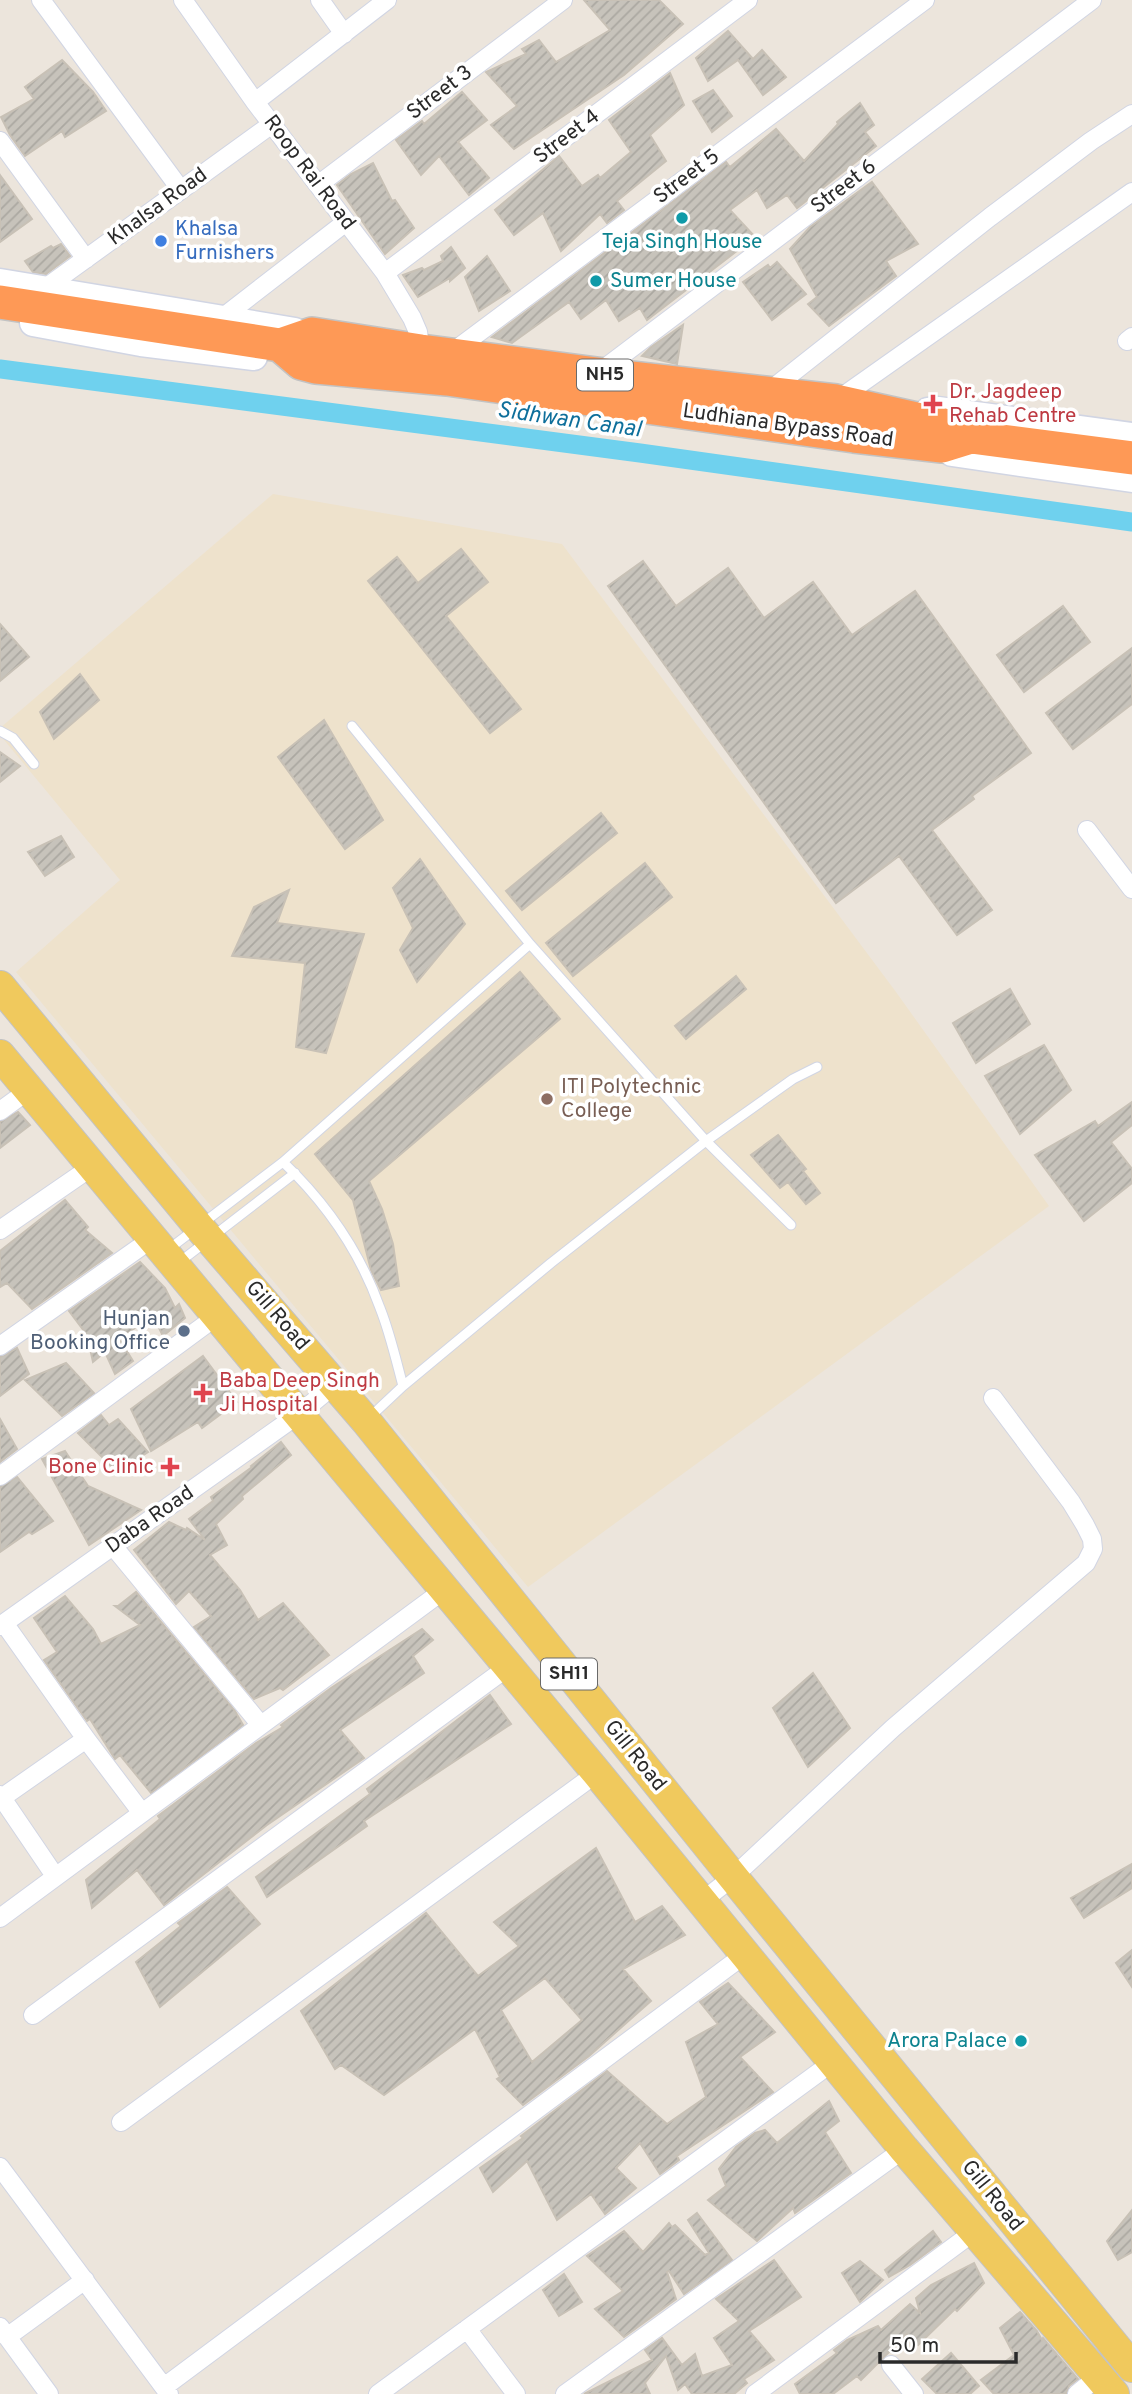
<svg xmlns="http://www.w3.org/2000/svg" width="1132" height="2394" font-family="Overpass,sans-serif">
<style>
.education{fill:#eee2cc}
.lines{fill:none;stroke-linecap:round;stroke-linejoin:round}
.canal{stroke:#6fd1ee;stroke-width:19}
.building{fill:url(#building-hatch);stroke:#c8c1b6;stroke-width:2;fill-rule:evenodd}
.lane-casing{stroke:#d1d5e3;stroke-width:11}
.street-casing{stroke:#d1d5e3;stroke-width:20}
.secondary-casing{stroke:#d1d5e3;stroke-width:29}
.primary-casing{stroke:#c3c3c3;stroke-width:32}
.highway-casing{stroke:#c3c3c3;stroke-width:36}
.lane{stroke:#fff;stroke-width:9}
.street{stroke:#fff;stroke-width:18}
.secondary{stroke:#fff;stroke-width:26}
.primary{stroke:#f0c95d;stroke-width:30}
.highway{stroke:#fe9956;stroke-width:33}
.culture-dot{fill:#0f9aa8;stroke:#fff;stroke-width:2.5}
.shop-dot{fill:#3f7fe0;stroke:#fff;stroke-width:2.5}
.health-dot{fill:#e0444e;stroke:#fff;stroke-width:2.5}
.education-dot{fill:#8d6e63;stroke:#fff;stroke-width:2.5}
.service-dot{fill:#5c6f8a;stroke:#fff;stroke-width:2.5}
.labels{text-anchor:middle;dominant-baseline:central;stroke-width:7;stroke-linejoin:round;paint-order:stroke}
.shield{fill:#fff;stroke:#6a6a6a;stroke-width:2}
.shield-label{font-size:19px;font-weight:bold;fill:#2a2a2a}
.street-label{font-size:21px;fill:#2a2a2a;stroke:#fff}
.shop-label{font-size:21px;fill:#366cbe;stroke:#fff;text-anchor:start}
.culture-label{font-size:21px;fill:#0d838f;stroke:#fff}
.health-label{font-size:21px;fill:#be3a42;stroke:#fff;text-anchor:start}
.education-label{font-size:21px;fill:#785e54;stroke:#fff;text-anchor:start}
.service-label{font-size:21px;fill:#4e5e75;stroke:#fff;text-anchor:end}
.water-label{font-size:23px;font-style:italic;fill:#0e6f9b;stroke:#fff}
</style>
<defs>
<pattern id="building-hatch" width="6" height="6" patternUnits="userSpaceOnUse" patternTransform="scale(1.75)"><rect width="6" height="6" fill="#c7c3bb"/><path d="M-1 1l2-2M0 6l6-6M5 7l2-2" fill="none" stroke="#aba8a1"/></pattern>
</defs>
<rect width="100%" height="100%" fill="#ece5dc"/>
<path class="education" d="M273 494 562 544 896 992 1049 1206 528 1587 16 972 120 880 0 735V728Z"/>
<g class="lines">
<path class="canal" d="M0 369 640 453 1132 522"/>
</g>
<path class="building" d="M584 0H659L683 24 624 75 514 149 491 125 517 106 486 72 526 54 522 49 539 40 556 62 610 30Z
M728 31 753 59 762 50 786 77 763 95 738 60 708 81 696 58Z
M62 60 93 92 106 111 65 137 62 131 25 156 10 135 1 117 34 99 25 87Z
M670 73 684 105 650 135 666 161 617 201 624 210 607 223 600 214 561 251 543 213 514 235 495 210 559 156 582 186 598 175 600 178 631 152 609 120Z
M713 90 732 116 712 132 693 101Z
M462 92 487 120 458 142 489 178 469 195 439 156 421 175 396 140 422 121 424 124Z
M860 103 874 125 865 132 876 146 797 208 787 195 767 208 757 190 730 210 755 237 647 320 640 308 619 321 606 300 581 319 569 302 512 343 492 337 726 162 730 167 776 129 804 161 838 124 837 122Z
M373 163 392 201 395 200 414 228 385 254 337 185 351 174Z
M0 175 32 219 0 242Z
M872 182 918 244 886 261 896 276 829 326 808 304 817 297 790 249 810 227Z
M61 244 70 256 46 274 33 272 25 261 51 246 53 248Z
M451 247 465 268 450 281V278L418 297 403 275 422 268 424 270 443 261 441 256Z
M487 256 510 291 479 311 465 277Z
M777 262 806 294 772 320 743 282 768 265 770 268Z
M683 325 677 364 642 356 651 347Z
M461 549 488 582 446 616 521 709 490 733 368 581 397 557 418 583Z
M643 561 676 606 728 568 764 618 813 582 852 635 915 591 1031 753 972 796 974 799 932 830 992 910 957 935 899 856 836 903 608 586Z
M1063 606 1090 642 1024 692 997 655Z
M0 624 29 657 0 681Z
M1132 648V704L1073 749 1046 713Z
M80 674 99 700 54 739 40 712Z
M324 720 383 820 345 849 278 757Z
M0 752 20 766 0 782Z
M601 813 617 833 522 910 506 891Z
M61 836 74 857 45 876 28 852Z
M420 859 465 924 417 982 400 950 413 928 393 888Z
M645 863 672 897 573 976 546 943Z
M289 890 277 923 364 934 326 1053 296 1047 305 963 232 956 254 907Z
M520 972 560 1019 369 1181 382 1209 393 1244 399 1286 381 1290 371 1270 353 1200 315 1154Z
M736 976 746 989 686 1039 675 1026Z
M1010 989 1030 1024 976 1063 953 1023Z
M1044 1045 1071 1090 1020 1134 985 1076Z
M1132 1102V1125L1111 1142 1132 1169V1183L1084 1221 1035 1155 1095 1121 1098 1126Z
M18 1112 30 1125 0 1148V1122Z
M778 1135 806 1169 803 1171 820 1193 806 1204 788 1182 780 1188 751 1155Z
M65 1200 88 1227 85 1230 112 1253 32 1309 7 1283 0 1287V1251Z
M140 1262 165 1288 175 1308 179 1304 185 1318 163 1336 152 1314 120 1340 133 1361 115 1374 105 1352 93 1362 87 1335 69 1311Z
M17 1348 29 1374 0 1396V1357Z
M203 1356 237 1402 202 1428 198 1422 151 1451 131 1409Z
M66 1363 94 1393 62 1416 25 1380Z
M101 1415 109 1425 118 1419 148 1452 117 1472 78 1433Z
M0 1419 17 1449 0 1462Z
M281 1442 291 1455 242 1496 243 1499 216 1524 227 1545 210 1555 240 1590 258 1620 283 1603 329 1655 283 1690 280 1688 254 1699 194 1627 211 1616 189 1591 176 1604 134 1550 169 1522 186 1530 187 1528 205 1540 189 1519 213 1501 211 1497 252 1467 251 1466Z
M65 1451 88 1486 141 1510 89 1545 42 1459Z
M17 1477 53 1521 32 1534 29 1532 0 1552V1487Z
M136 1592 235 1711 243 1725 151 1793 120 1755 115 1759 90 1719 87 1721 44 1660 57 1652 34 1618 65 1596 93 1629 101 1644 140 1625 115 1606H118Z
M422 1629 433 1640 413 1656 424 1673 340 1730 364 1758 267 1825 164 1905 137 1870 92 1908 86 1880 160 1819 158 1816 256 1743 283 1727 281 1725 331 1688Z
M813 1673 850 1728 808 1767 773 1708Z
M490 1695 511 1724 364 1821 367 1826 267 1897 256 1877 370 1794 367 1789Z
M596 1848 635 1922 662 1906 685 1935 623 1969 651 2001 589 2056 523 2105 497 2079 500 2077 475 2029 384 2095 341 2065 335 2069 301 2011 426 1913 478 1976 519 1946 494 1922ZM545 1978 582 2020 532 2062 501 2010Z
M1132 1864V1888L1084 1918 1071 1898Z
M227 1887 260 1924 160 2007 136 1962 181 1926 178 1923Z
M1132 1950V1987L1116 1963Z
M728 1983 775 2032 740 2057 773 2092 677 2156 679 2160 660 2174 640 2143 616 2168 636 2188 605 2214 591 2194 557 2220 527 2161 493 2192 480 2168 523 2138 521 2136 607 2071 667 2124 706 2097 686 2042 718 2024 700 2002Z
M829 2101 839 2121 825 2132 851 2173 795 2213 793 2208 757 2241 708 2200 726 2186 719 2169 736 2147 755 2133 765 2130 777 2143Z
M1132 2210V2252L1118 2260 1107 2241Z
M697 2213 732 2260 684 2294 669 2271 667 2272 676 2299 624 2337 595 2309 623 2291 587 2256 624 2231 643 2252 669 2223 672 2227 675 2225 705 2255 709 2253 688 2220Z
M933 2231 941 2242 910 2265 889 2277 885 2270Z
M774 2260 801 2297 749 2331 774 2360 744 2379 747 2383 734 2394H692L685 2384 678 2390 666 2356 645 2383 650 2394H584L652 2360 645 2350 662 2338 682 2365 695 2354 702 2376 732 2365 714 2338 739 2321 716 2299Z
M860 2261 883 2280 860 2302 842 2273Z
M974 2263 984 2283 957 2311 955 2309 918 2345 907 2334 861 2380 857 2376 833 2394H800L795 2384 837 2353 834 2350 847 2340 878 2326 881 2330 910 2304 920 2313 916 2298 931 2285Z
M564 2274 582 2302 559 2316 543 2290Z
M1020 2312 1037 2331 1042 2340 1043 2338 1078 2379 1069 2386 1066 2394H994L981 2380 1014 2355 1000 2328Z
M951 2353 979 2386 970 2394H937L922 2379Z"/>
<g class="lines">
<g class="lane-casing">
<path id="lane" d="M0 731 13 738 34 764
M530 944 706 1141 791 1225
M283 1162C326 1203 360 1252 380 1308 390 1333 396 1360 403 1386
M169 1249 283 1162 530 944 352 726
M177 1264 295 1173
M370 1417 403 1386 551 1263 706 1141 793 1079 817 1067"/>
</g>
<g class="street-casing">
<path id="street" d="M41 0 181 190
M183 0 255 102 385 273 412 318 418 332 421 351
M320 0 344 34
M255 102 387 0
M0 141 86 259
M318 185 563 0
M385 273 748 0
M44 289 272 124
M222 318 346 222
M1127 341 1132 337
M450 354 925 0
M597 374 1092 0
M768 392 990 217 1091 141 1132 114
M836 401 1132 192
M1087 830 1132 889
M0 1111 29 1090
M0 1230 93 1166
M0 1346 153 1238
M0 1476 217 1316
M113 1546 260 1724
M4 1623 86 1739 142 1813
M0 1626 299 1414 335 1384
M0 1795 55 1876
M0 1799 86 1739
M701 1902 733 1877 893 1728 1086 1563 1093 1549 1092 1539 1085 1525 1071 1502 993 1398
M0 1918 444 1590
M33 2015 508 1667
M121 2122 597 1773
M0 2167 169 2394
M0 2327 49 2394
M467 2329 516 2394
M7 2337 85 2280
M891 2365 914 2394
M164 2387 744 1955
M378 2394 833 2062
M565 2394 904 2149
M755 2394 975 2231
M1077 2394 1099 2376"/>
</g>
<g class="secondary-casing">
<path id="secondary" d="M0 282 295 331
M33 323 141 343 254 357
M928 411 938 410 1132 436
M942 446 952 453 1132 479"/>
</g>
<g class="primary-casing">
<path id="primary" d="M0 986 199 1227 366 1421 733 1877 1132 2367
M0 1055 597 1773 904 2149 1114 2394"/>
</g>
<g class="highway-casing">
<path id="highway" d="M0 302 280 345 301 363 316 367 447 379 854 436 942 446 971 437
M280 345 312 334 421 351 597 374 836 401 953 427 971 437 1132 458"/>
</g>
<use href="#lane" class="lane"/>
<use href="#street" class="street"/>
<use href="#secondary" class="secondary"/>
<use href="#primary" class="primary"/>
<use href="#highway" class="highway"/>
</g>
<g class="culture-dot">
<circle cx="682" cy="218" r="7"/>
<circle cx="596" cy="281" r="7"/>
<circle cx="1021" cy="2041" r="7"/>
</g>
<circle class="shop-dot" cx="161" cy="241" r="7"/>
<g class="health-dot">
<path d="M929.5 393.5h7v7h7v7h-7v7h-7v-7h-7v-7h7z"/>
<path d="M199.5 1382.5h7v7h7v7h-7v7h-7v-7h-7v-7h7z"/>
<path d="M166.5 1456.5h7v7h7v7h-7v7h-7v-7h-7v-7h7z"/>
</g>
<circle class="education-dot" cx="547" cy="1099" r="7"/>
<circle class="service-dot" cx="184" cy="1331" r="7"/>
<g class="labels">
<g class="shield">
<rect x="577" y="359.5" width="56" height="31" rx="5"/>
<rect x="541" y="1658.5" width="56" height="31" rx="5"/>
</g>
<g class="shield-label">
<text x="605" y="375">NH5</text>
<text x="569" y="1674">SH11</text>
</g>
<g class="street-label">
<text transform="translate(440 93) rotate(-37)">Street 3</text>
<text transform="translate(567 137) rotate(-37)">Street 4</text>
<text transform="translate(309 173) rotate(53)">Roop Rai Road</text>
<text transform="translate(687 177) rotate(-37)">Street 5</text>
<text transform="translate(844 187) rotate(-37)">Street 6</text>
<text transform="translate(158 207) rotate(-36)">Khalsa Road</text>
<text transform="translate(788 426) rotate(8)">Ludhiana Bypass Road</text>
<text transform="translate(277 1316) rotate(49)">Gill Road</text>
<text transform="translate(150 1520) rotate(-35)">Daba Road</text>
<text transform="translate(635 1756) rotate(51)">Gill Road</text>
<text transform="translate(992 2196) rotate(51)">Gill Road</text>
</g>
<g class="shop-label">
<text x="175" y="229">Khalsa<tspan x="175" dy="24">Furnishers</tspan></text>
</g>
<g class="culture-label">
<text x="682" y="242">Teja Singh House</text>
<text x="610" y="281" text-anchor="start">Sumer House</text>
<text x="1007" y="2041" text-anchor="end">Arora Palace</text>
</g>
<g class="health-label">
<text x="949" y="392">Dr. Jagdeep<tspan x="949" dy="24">Rehab Centre</tspan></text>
<text x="219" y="1381">Baba Deep Singh<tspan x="219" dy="24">Ji Hospital</tspan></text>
<text x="154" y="1467" text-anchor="end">Bone Clinic</text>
</g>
<g class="education-label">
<text x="561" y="1087">ITI Polytechnic<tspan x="561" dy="24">College</tspan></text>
</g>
<g class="service-label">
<text x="170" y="1319">Hunjan<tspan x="170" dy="24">Booking Office</tspan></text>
</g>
<g class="water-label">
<text transform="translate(569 421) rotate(8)">Sidhwan Canal</text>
</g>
</g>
<path d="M880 2352v10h136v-10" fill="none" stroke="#2a2a2a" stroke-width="3.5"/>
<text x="890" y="2352" font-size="21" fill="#2a2a2a" stroke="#ffffff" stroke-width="5" paint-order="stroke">50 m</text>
</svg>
